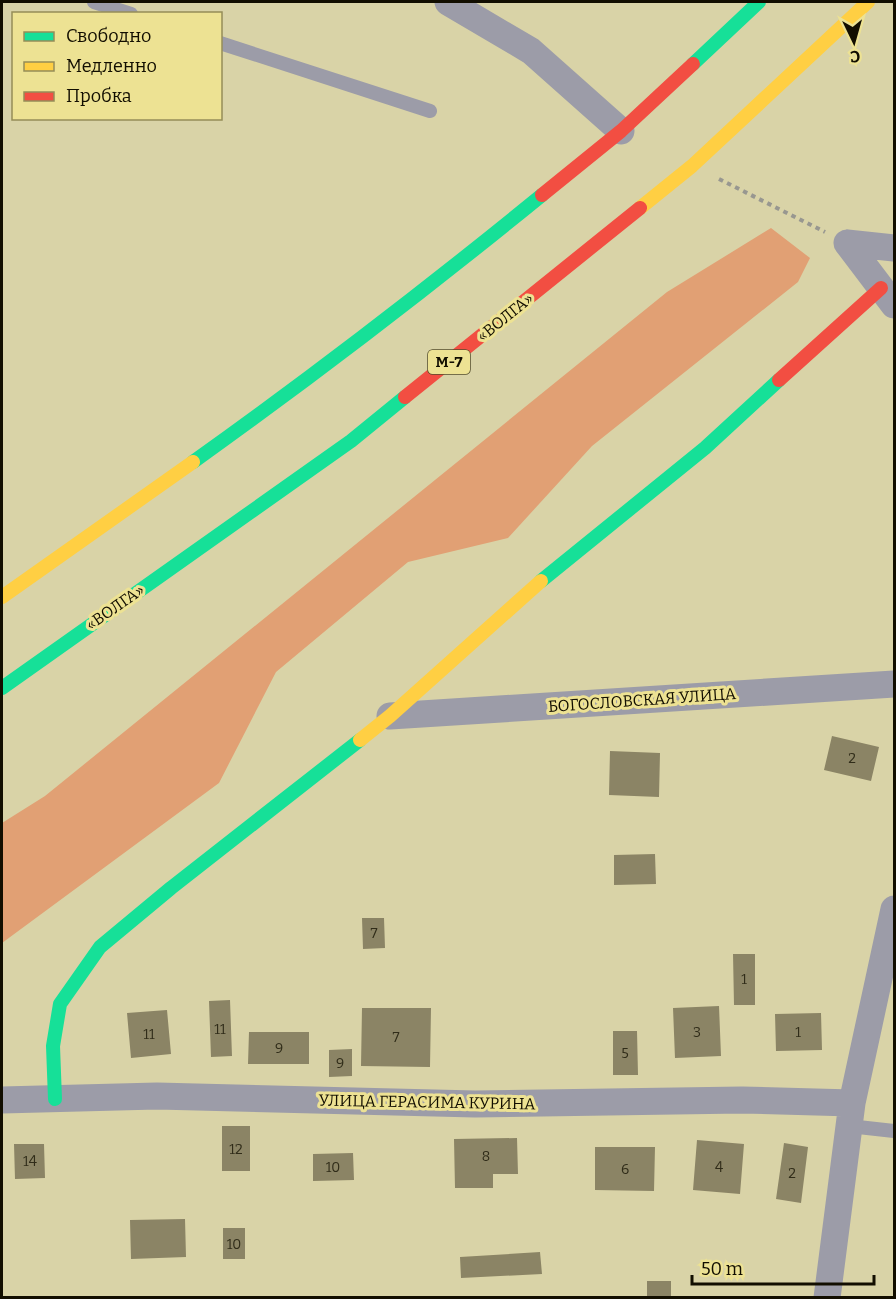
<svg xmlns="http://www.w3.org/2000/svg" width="896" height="1299" font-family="Bitter,serif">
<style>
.forest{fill:#e1a074}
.building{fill:#8b8465}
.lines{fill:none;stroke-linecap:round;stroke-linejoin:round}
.path{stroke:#989790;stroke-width:4;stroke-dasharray:4.5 4.5;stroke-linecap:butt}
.lane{stroke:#9c9ca8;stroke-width:14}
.street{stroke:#9c9ca8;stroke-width:27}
.fast{stroke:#16e098;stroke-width:14}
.slow{stroke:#ffcf43;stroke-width:14}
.jam{stroke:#f24e42;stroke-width:14}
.labels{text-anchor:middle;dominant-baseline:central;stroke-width:6;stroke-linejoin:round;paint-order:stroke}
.number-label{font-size:14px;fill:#302c19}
.shield{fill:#ede293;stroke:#544e2c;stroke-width:1.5}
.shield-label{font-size:15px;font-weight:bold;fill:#120e00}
.street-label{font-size:16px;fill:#120e00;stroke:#ede293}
</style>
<rect width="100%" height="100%" fill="#d9d3a7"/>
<path class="forest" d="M771 228 810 258 798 282 592 446 508 538 408 562 276 672 219 783 2 943V823L45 796 667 292Z"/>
<path class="building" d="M832 736 879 747 871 781 824 770Z
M610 751 660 753 659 797 609 795Z
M655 854 656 884 614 885V855Z
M362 918H384L385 948 363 949Z
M733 954H755V1005H734Z
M230 1000 232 1056 211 1057 209 1001Z
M719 1006 721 1056 675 1058 673 1008Z
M362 1008H431L430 1067 361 1066Z
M167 1010 171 1054 131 1058 127 1013Z
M821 1013 822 1050 776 1051 775 1014Z
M613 1031H637L638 1075H613Z
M249 1032H309V1064H248Z
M352 1049V1076L329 1077V1050Z
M222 1126H250V1171H222Z
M517 1138 518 1174H493V1188H455L454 1139Z
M697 1140 744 1144 740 1194 693 1190Z
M784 1143 808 1147 801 1203 776 1199Z
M14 1144H44L45 1178 15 1179Z
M595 1147H655L654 1191 595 1190Z
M353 1153 354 1180 313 1181V1154Z
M185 1219 186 1257 131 1259 130 1220Z
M223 1228H245V1259H223Z
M540 1252 542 1274 461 1278 460 1257Z
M647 1281H671V1298H647Z"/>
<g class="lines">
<path class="path" d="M719 179 825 232"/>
<path class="lane" d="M94 2 131 14
M220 43 430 111
M849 1126 894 1131"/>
<path class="street" d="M448 2 531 51 621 131
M847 243 894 305
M847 243 894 248
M390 716 894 684
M2 1100 157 1096 475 1104 742 1100 852 1103
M827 1298 852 1103 894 909"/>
<path class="fast" d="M693 64 759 2
M193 462C312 377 428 288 542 195
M541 581 705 448 779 380
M2 688 351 441 405 397
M55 1099 53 1046 60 1004 100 947 171 888 360 740"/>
<path class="slow" d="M640 208 692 166 868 2
M2 597 193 462
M360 740 390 716 541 581"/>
<path class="jam" d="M542 195 621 131 693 64
M779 380 881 288
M405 397 640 208"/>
</g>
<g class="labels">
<g class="number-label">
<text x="852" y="758">2</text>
<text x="374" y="933">7</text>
<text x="744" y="979">1</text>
<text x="220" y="1029">11</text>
<text x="697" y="1032">3</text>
<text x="798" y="1032">1</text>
<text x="149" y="1034">11</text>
<text x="396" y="1037">7</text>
<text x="279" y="1048">9</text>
<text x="625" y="1053">5</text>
<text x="340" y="1063">9</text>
<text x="236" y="1149">12</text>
<text x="486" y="1156">8</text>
<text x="30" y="1161">14</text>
<text x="333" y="1167">10</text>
<text x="719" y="1167">4</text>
<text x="625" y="1169">6</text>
<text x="792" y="1173">2</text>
<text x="234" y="1244">10</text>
</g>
<rect class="shield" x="428" y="350" width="42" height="24" rx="4.5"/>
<g class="shield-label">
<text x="449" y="362">М-7</text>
</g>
<g class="street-label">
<text transform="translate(505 317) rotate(-39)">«ВОЛГА»</text>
<text transform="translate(115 607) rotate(-35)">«ВОЛГА»</text>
<text transform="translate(642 700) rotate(-4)">БОГОСЛОВСКАЯ УЛИЦА</text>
<text transform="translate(427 1102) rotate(1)">УЛИЦА ГЕРАСИМА КУРИНА</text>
</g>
</g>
<rect width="896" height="1299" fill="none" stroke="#120e00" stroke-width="6"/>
<rect x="12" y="12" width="210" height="108" fill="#ede293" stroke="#958d58" stroke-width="1.5"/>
<rect x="24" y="32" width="30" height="9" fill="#16e098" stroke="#958d58" stroke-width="1.5"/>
<text x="66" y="42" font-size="18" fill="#120e00">Свободно</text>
<rect x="24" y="62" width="30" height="9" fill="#ffcf43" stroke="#958d58" stroke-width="1.5"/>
<text x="66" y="72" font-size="18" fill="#120e00">Медленно</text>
<rect x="24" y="92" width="30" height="9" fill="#f24e42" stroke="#958d58" stroke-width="1.5"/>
<text x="66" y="102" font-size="18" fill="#120e00">Пробка</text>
<g transform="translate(854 42) rotate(175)" stroke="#ede293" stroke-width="4.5" paint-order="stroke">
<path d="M0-4.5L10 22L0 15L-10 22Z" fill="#120e00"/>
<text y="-9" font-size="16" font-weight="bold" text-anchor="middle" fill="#120e00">С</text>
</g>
<path d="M692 1275v9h182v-9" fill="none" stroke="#120e00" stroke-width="3"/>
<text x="701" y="1275" font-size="18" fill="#120e00" stroke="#ede293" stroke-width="4.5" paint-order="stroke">50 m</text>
</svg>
